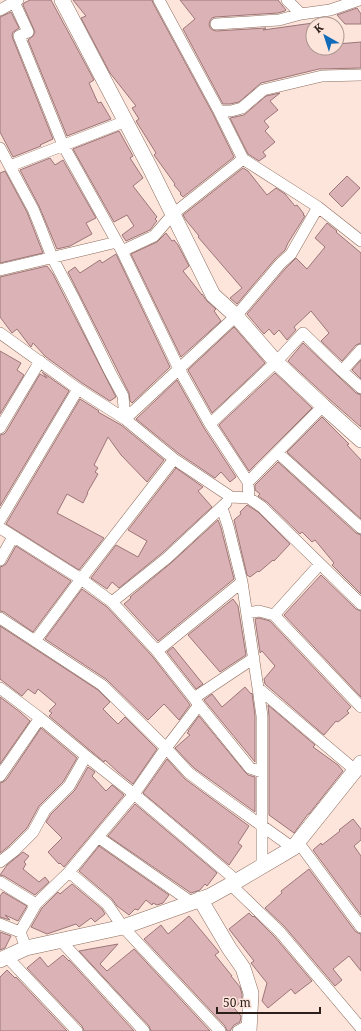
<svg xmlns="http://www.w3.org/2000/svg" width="361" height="1031" font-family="'Noto Serif',serif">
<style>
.building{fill:#dbb2b5;stroke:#9c7678}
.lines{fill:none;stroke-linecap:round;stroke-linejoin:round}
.street-casing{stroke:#8d6c5d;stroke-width:12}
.secondary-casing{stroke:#8d6c5d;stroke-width:16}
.street{stroke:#fff;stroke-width:11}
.secondary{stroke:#fff;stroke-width:15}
</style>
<rect width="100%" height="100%" fill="#fde5db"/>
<path class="building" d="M30 0H51L94 80 89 83 98 103 101 102 111 119 67 136 28 40 33 36 35 32 23 5 24 3Z
M73 0H152L153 3 213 114 234 157 183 197 180 194 181 193 174 185 175 184 154 155 156 153 136 121 139 119 132 108 136 106 110 73 81 18 86 16Z
M180 0H278L286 10 285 11 278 13 215 17 212 18 210 21 209 24 210 28 213 30 216 31 266 28 263 30 313 23V48H337V44L361 42V68L319 69 261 83 239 102 230 104H223L183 29 195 19Z
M357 8 361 14V24H345L337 15Z
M11 12 19 28 13 32 12 35 13 39 53 139 40 145 41 146 13 157 0 132V17Z
M280 93 270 101 278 110 264 121 269 127 265 131 275 142 263 152 266 156 259 161 248 154 230 118 244 115 266 96Z
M119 131 133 156 130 158 143 178 133 186 157 217 155 219 157 221 156 222 150 230 126 241 122 235 134 226 127 215 114 222 73 149Z
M50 158 55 165 63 160 96 218 86 223 92 234 70 246 57 249 39 206 20 170Z
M243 168 248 171 267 195 276 188 285 194 295 206 297 205 304 214 303 215 305 216 288 243 285 250 275 259 237 304 230 298 242 288 198 237 199 236 186 220 183 215Z
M5 171 27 212 43 253 0 263V173Z
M347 176 360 188 342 207 329 194Z
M327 223 337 231 336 232 361 253V343L356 345 342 361 321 341 329 333 311 311 294 327 296 330 287 340 279 330 274 335 269 329 264 334 247 314 285 269 296 258 307 269 325 247 315 238Z
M166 233 172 241 174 240 178 245 189 266 183 271 202 295V294L207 301 216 309 214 311 221 321 181 357 131 254 157 242Z
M116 254 170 367 132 403 130 401 129 393 68 272 75 267 80 273 100 260 102 263Z
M47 266 53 274 116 397 110 401 82 383 46 357 33 343 31 347 30 346 17 329 12 333 0 317V277Z
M234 327 265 363 212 413 188 370Z
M303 343 356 393 361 395V427L329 399 288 361Z
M0 351 21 363 17 370 24 375 0 414Z
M361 360V379L352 370Z
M42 372 69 391 0 506V435L4 434 6 432 40 374 47 378Z
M275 373 312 408 249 471 219 425Z
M177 380 204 428 236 477 230 482 221 472 215 478 178 453 136 419Z
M80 399 99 411 98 412 121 425 164 460 147 482 121 455 108 437 94 465 98 468 95 472 98 474 87 493H88L83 503 67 494 57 513 104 538 79 570 6 524Z
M322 417 349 444 347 445 361 460V519L287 452Z
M278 462 356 533 361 535V594L332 565 334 563 315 540 312 542 302 532 300 534 267 502 258 496 260 494 255 490V485Z
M176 468 203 487 198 491 212 507 162 553 119 588 112 582 107 589 91 578 116 545 138 557 147 541 128 530Z
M247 505 258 512 290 544 274 561 273 560 259 572 258 571 250 577 247 575 234 520 241 514 240 512Z
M218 520 221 528 234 579 158 641 124 604 131 598 130 597 171 563Z
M16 546 71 581 33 632 4 612 0 611V567L3 566 6 564Z
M321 575 356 609 361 611V697L284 615Z
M82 589 107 607 152 656 188 702 190 705 179 720 164 704 148 720 106 679 45 639Z
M233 599 238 606 246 655 220 672 188 635Z
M259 618 270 621 351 707 347 711 349 713 338 722 336 721 324 735 265 684 264 679 275 666 262 651 260 653V652L255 619Z
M0 626 98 690 110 702 103 709 118 724 125 717 157 749 133 784 118 772 105 760 104 762 49 716 52 713 49 711 56 704 38 689 35 694 28 689 22 696 0 679Z
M173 647 203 684 196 689 167 652Z
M245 687 251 694 252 693 255 716V762L204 700 212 694 222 707Z
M0 697 20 712 30 721 0 764Z
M268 705 315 745 313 747 338 765 343 771 309 814H308L294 833 269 815V716Z
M199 716 245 772 248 775 255 777V812L194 768 175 748 190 735 187 733 189 731H188Z
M41 728 77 758 63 782 39 806 27 828 9 846 0 853V783L3 782 6 780Z
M167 759 185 779 249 826 238 843 242 846 229 865 143 793Z
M88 767 95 772 92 776 106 791 112 785 124 795 64 867 60 863 59 864 48 852 62 838 46 822 51 814 75 790Z
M135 804 217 873 207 886 205 884 200 890 191 893 108 836Z
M353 819 361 829V840L354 846 361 856V915L313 850 321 843 322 845 340 831 339 830Z
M99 846 169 895 163 903 157 905 153 903 152 905 146 900 138 910 135 909 129 915 117 906 112 899 79 871Z
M23 852 29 856 24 862 26 864 23 869 39 882 45 877 49 882 35 895 4 876 0 875 7 865Z
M309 869 355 931 358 933 361 934V971L349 956 333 969 342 980 335 986 284 926 265 908 282 893 281 891Z
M72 884 102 909 105 914 95 922 91 918 79 927 76 924 47 934 31 927 42 908 58 892 60 894Z
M3 892 27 906 18 921 5 915 10 920 0 917V896Z
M249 913 253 917 254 916 274 936 312 981 295 994 291 989 268 1008 262 1001 267 983 251 963 254 961 229 929Z
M189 916 219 952 215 955 232 976H231L240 987 242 994V1001L234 1008 241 1016 240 1022 234 1025 230 1031H227L225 1026 144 939 161 925 168 934Z
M0 932 11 936 5 948 0 950Z
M118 944 100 964 107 971 134 949 210 1031H151L149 1026 79 951Z
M63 955 69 961V960L134 1031H84L82 1026 27 968 40 957 48 967Z
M7 970 15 978 16 977 67 1031H0V977Z"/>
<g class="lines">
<g class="street-casing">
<path id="street" d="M159 0 219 111 243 159 318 207 361 241
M287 0 301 14
M14 2 28 32 19 36 63 145 122 251 179 369 210 424 248 482 249 498
M0 10 18 0
M216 24 279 20 301 14 330 10 359 0
M219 111H231L242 108 263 90 322 76 361 75
M0 148 33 209 40 226 52 257 72 295 110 372 123 396 125 419
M10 166 126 121
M122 251 154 236 173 214 243 159
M0 270 117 242
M0 333 78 389 125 419 174 459 231 497 249 498 262 507 361 604
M342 371 361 350
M125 419 236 316 280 264 291 254 318 207
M210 424 276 362 303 333 342 371 361 388
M0 428 40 361
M278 453 361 528
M248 482 323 406
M222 508 228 526 242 582 258 688 262 716V866
M0 520 78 389
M0 528 81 579 112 602 157 651 194 698 199 705 250 768 262 772
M0 560 13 537
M112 602 167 558 226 503
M247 613 259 611 274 615 320 564
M274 615 361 707
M0 618 102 685 166 748 189 773 216 793 293 848
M35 641 81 579 174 459
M157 651 242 582
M0 688 40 718 86 756 134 794 237 881
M258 688 355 770
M194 698 254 658
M0 776 40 718
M98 837 191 902
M298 842 361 927
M0 862 14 851 33 832 45 810 69 786 86 756
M69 872 107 904 123 927 220 1031
M0 882 36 904
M230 884 279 931 361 1028
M0 924 20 932
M61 941 144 1031
M26 948 20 932 36 904 69 872 98 837 134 794 166 748 199 705
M7 957 77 1031
M238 1031 249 1025"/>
</g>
<g class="secondary-casing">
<path id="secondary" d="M62 0 149 166 213 295 236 316 276 362 323 406 361 440
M200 899 229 948 243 968 251 993 249 1031
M0 960 26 948 123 927 210 896 237 881 293 848 361 763"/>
</g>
<use href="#street" class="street"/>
<use href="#secondary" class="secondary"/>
</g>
<g transform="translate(325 36) rotate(321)"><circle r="19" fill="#fde5db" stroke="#a9958d"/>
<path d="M0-3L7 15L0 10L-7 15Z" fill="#116bb8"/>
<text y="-6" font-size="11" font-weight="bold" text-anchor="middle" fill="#2c1e18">K</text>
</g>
<path d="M217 1007v6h103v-6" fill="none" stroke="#2c1e18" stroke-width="2"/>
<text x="223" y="1007" font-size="12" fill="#2c1e18" stroke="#fde5db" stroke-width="3" paint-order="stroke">50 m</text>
</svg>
